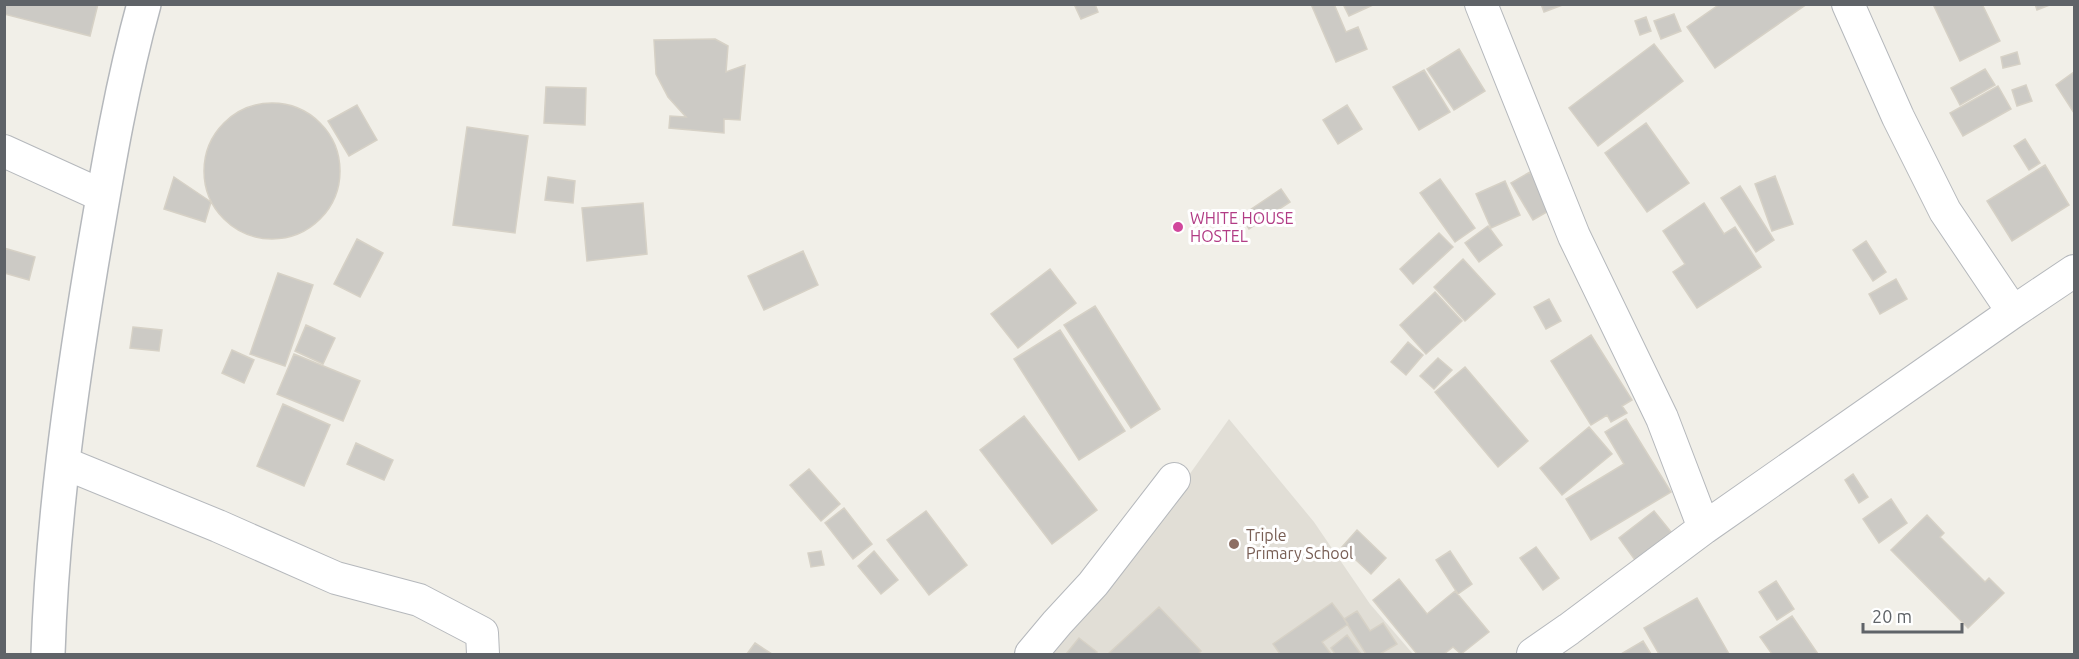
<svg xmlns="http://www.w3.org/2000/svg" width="2079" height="659" font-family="Ubuntu,sans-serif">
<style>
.education{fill:#e1ded6}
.building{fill:#cccac5;stroke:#d6d1c6;stroke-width:1.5}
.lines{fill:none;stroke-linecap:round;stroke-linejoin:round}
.minor-casing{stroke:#b5b8bc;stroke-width:34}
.tertiary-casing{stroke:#b5b8bc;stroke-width:36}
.minor{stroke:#fff;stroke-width:32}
.tertiary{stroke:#fff;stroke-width:33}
.hotel-dot{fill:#d1479c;stroke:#fff;stroke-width:2}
.education-dot{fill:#8d6e63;stroke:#fff;stroke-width:2}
.labels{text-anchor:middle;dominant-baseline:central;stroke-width:6;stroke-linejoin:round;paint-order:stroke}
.hotel-label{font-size:16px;fill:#b23c85;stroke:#fff;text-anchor:start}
.education-label{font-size:16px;fill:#785e54;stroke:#fff;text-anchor:start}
</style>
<rect width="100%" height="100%" fill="#f1efe8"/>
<path class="education" d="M1229 419 1314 522 1370 604 1413 654H1047L1124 566Z"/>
<path class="building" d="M6 4H98L90 36 4 14Z
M1074 4H1095L1098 12 1081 19Z
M1311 4H1334L1346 32 1358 27 1367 49 1336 62Z
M1343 4H1375L1349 16Z
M1541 4H1565L1544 12Z
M1720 4H1807L1715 68 1687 27Z
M1933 4H1982L2000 41 1960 61Z
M2035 4H2052L2037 10Z
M1674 14 1681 31 1661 39 1654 21Z
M1646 17 1651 31 1640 35 1635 21Z
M715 39 728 46 726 72 745 65 740 120 724 119V133L669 128 670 116 686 117 668 97 656 74 654 40Z
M1654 44 1683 81 1598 146 1569 108Z
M1459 49 1485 91 1454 110 1427 69Z
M2017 52 2020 64 2003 68 2001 57Z
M1985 69 1995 85 1960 105 1951 88Z
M1424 70 1450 112 1419 130 1393 87Z
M2074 72V113L2056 85Z
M2026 85 2032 101 2017 106 2012 90Z
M1998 86 2011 109 1963 136 1950 113Z
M546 87 586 88 585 125 544 123Z
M204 171a68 68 0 1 1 136 0a68 68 0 1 1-136 0Z
M357 105 377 140 349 156 328 121Z
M1347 105 1362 129 1338 144 1323 120Z
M1646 123 1689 183 1647 212 1605 153Z
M467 127 528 136 515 233 453 225Z
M2025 139 2040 163 2029 170 2014 146Z
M2045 165 2069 205 2012 241 1987 201Z
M1530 172 1552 209 1533 220 1511 183Z
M1775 176 1793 224 1772 231 1755 184Z
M174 177 211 202 205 222 164 209Z
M548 177 575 181 573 203 545 200Z
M1440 179 1475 228 1455 242 1420 193Z
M1505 181 1520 215 1491 228 1476 194Z
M1740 186 1774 240 1756 252 1721 198Z
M1281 189 1290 202 1249 229 1241 216Z
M643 203 647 254 587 261 582 208Z
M1704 203 1724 234 1735 227 1761 267 1697 308 1673 272 1685 264 1663 231Z
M1488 226 1502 245 1479 262 1465 243Z
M1439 233 1453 247 1413 284 1400 269Z
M357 239 383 253 360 297 334 284Z
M1866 241 1886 272 1873 281 1853 250Z
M4 248 35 257 29 280 4 273Z
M803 251 818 285 764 310 748 276Z
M1463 259 1495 294 1465 321 1434 287Z
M1050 269 1076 303 1018 348 991 314Z
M278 273 313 285 285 366 250 354Z
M1896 279 1907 299 1880 314 1869 294Z
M1435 292 1462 321 1426 354 1400 325Z
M1549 299 1561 321 1546 329 1534 307Z
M1095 306 1160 409 1131 428 1064 325Z
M306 325 335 338 323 364 295 351Z
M133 327 162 330 159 351 130 348Z
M1060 330 1125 431 1079 460 1014 359Z
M1591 335 1632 400 1622 406 1627 413 1611 422 1607 415 1591 425 1551 361Z
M1408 342 1423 355 1406 375 1391 362Z
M232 350 254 360 244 383 222 373Z
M294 354 360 381 343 421 277 394Z
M1438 358 1452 370 1434 389 1420 376Z
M1465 367 1528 441 1498 467 1435 392Z
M283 404 330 425 304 486 257 466Z
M1024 416 1097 510 1052 544 980 450Z
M1626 419 1671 492 1591 540 1566 499 1624 464 1605 432Z
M1589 427 1612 454 1562 495 1540 468Z
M356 443 393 460 384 480 347 464Z
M809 469 840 504 821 521 790 485Z
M1853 474 1868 497 1859 503 1845 480Z
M1891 499 1907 523 1879 543 1863 519Z
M844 508 872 544 853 559 825 523Z
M926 511 967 565 929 595 887 540Z
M1654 511 1671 532 1635 560 1619 538Z
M1927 515 1944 533 1940 537 1985 582 1989 578 2004 593 1968 628 1891 550Z
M1357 530 1386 558 1371 574 1342 547Z
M1536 547 1559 578 1543 590 1520 558Z
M821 551 824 565 811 567 808 553Z
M874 551 898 580 881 594 858 566Z
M1450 551 1472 584 1458 594 1436 560Z
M1399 579 1427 614 1455 591 1489 632 1461 654 1453 647 1444 654H1417L1373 600Z
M1776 581 1794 609 1777 620 1759 592Z
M1697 598 1729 654H1659L1644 628Z
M1332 603 1348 624 1322 642 1331 654H1280L1273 644Z
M1159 607 1201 651 1198 654H1108Z
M1357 611 1370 631 1383 623 1397 644 1380 654H1366L1344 619Z
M1792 616 1818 654H1772L1760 637Z
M1347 635 1361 654H1335L1331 648Z
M1079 638 1097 652 1095 654H1066Z
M1643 641 1651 654H1621Z
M755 643 772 654H747Z"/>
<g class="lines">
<g class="minor-casing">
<path id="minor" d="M1481 4 1574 236 1662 418 1704 528
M1848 4 1898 117 1945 211 2013 312
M4 151 103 196
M64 463 218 526 336 578 419 600 482 633 483 654
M1031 654 1057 623 1093 584 1174 479
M1533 654 1569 629 1704 528 2013 312 2074 271"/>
</g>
<g class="tertiary-casing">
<path id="tertiary" d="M48 654C52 525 70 395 91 267 106 179 120 91 144 4"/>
</g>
<use href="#minor" class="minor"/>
<use href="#tertiary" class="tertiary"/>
</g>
<circle class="hotel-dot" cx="1178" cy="227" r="6"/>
<circle class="education-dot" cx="1234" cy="544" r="6"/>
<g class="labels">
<g class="hotel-label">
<text x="1190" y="218">WHITE HOUSE<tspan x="1190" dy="18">HOSTEL</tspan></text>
</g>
<g class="education-label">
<text x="1246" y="535">Triple<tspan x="1246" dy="18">Primary School</tspan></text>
</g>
</g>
<rect width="2079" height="659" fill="none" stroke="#5f6368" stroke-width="12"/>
<path d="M1863 623v9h99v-9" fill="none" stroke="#5f6368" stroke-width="3"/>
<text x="1872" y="623" font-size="18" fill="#5f6368" stroke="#ffffff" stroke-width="4.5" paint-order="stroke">20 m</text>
</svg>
